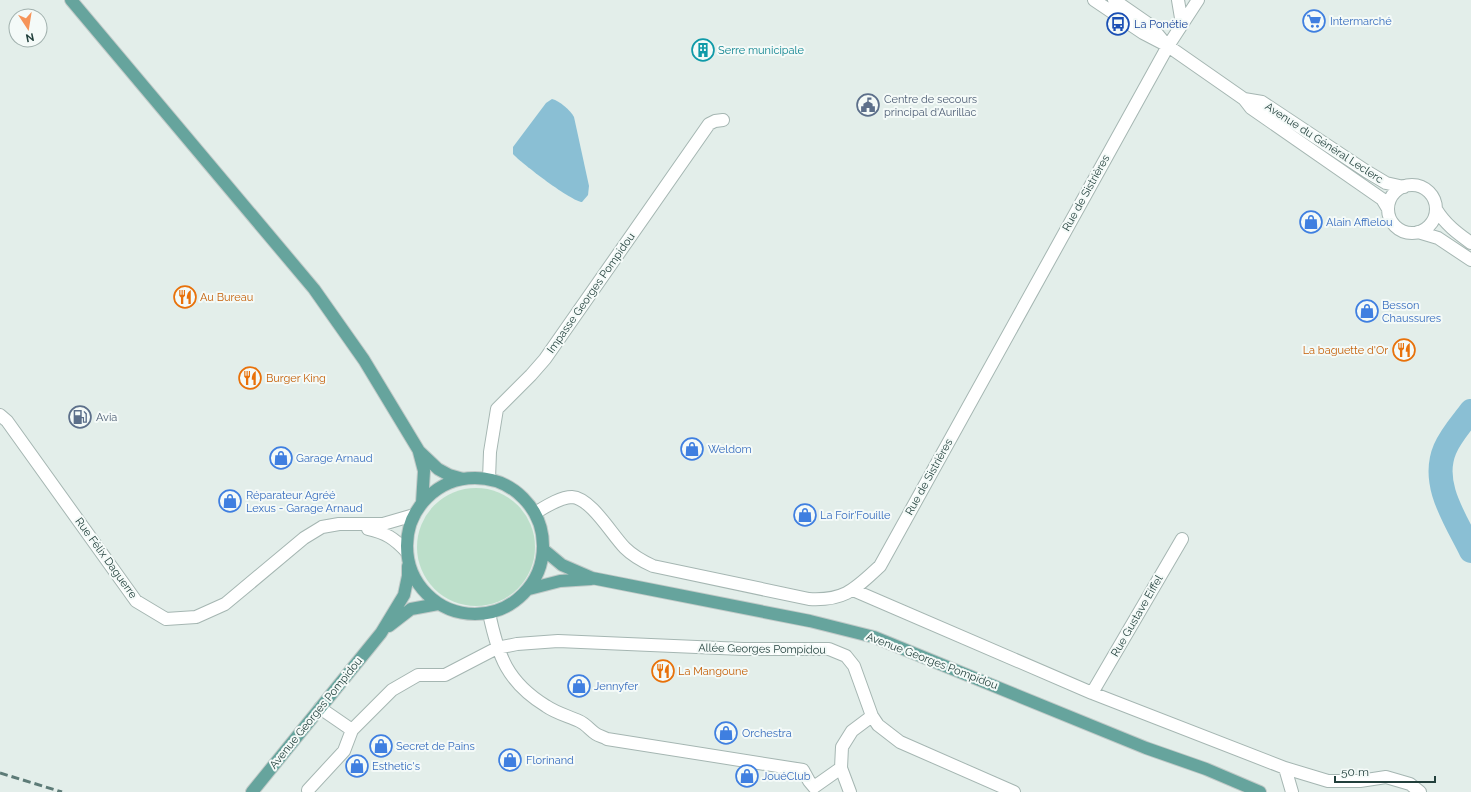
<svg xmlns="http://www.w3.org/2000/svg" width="1471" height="792" font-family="Raleway,sans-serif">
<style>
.green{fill:#bcdfca}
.water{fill:#8abfd4}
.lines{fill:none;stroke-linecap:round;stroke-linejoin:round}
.river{stroke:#8abfd4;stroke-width:24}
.minor-casing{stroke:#a5b6b2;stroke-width:14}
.major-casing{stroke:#c1cac8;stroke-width:14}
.minor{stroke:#fff;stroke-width:12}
.major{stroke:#66a49d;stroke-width:12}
.rail{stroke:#5d7b77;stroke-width:3;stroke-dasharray:8 4;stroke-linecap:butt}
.labels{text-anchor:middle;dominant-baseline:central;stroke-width:4;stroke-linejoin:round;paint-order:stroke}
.shop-label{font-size:11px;fill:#366cbe;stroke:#f4faf8;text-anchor:start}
.transit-label{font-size:11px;fill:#164399;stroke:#f4faf8;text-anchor:start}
.culture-label{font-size:11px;fill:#0d838f;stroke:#f4faf8;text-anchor:start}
.service-label{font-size:11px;fill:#4e5e75;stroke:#f4faf8;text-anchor:start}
.street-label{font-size:11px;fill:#22403c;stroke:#f4faf8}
.food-label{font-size:11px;fill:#c56008;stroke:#f4faf8;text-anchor:start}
</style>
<rect width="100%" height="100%" fill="#e3eeea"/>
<path class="green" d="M417 547a59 59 0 1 1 118 0a59 59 0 1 1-118 0Z"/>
<path class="water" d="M552 99C560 101 570 110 574 117L589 186 588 195 582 202C572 202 521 163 513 154V147L546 103Z"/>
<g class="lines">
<path class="river" d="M1471 411C1462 423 1451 435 1445 449 1430 484 1456 520 1471 551"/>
<g class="minor-casing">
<path id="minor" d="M1094 0 1143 33 1168 46 1244 99 1251 108 1382 199 1388 209
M1114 0 1150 25 1164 42
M1178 0 1182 24
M1244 99 1262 102 1366 171 1386 183 1404 187
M1388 209a24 24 0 1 1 48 0a24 24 0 1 1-48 0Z
M1436 209C1445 224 1457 233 1471 243
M1418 232 1438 238 1471 260
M0 415 7 421 136 601 166 619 196 617 225 604 304 538 322 527 339 524H383L414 515
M489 479 490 452 497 409 531 375 545 359 709 124 715 121 723 120
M535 513C545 507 560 497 572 497 591 498 612 535 625 548 633 556 642 561 653 566L809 599C845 601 855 589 880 566L1168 46 1198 0
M368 529C386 533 394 538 407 552
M853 590 1092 693 1285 768 1292 792
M489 613C498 656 507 682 546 706 556 713 568 716 579 721 586 724 590 730 596 734 599 736 604 737 607 739L803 770 809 781 814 787 841 768
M1092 693 1182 539
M320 708 352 730
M1285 768 1328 781H1360L1386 777 1410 784 1420 792
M308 790 344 751 352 730 392 690 418 675H445L497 648 517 644 558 641 743 649H829L846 656 854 666 872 716 878 725 900 742 1014 792
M850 792 841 768 842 747 852 731 872 716"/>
</g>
<g class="major-casing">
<path id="major" d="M71 0 314 289 364 360 419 451 438 469 449 475 463 479
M419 452 424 471 422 503
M407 546a68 68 0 1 1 136 0a68 68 0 1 1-136 0Z
M544 550 562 565 592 578 810 621 874 637 1146 748 1206 769 1260 792
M529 589 560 581 591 579
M389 626 411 609 438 604
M252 792 381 633 404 595 408 576V566"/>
</g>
<use href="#minor" class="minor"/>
<use href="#major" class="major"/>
<path class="rail" d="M0 773 62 792"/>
</g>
<defs>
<g id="supermarket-ring" transform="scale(1.15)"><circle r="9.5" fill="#f4faf8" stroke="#3f7fe0" stroke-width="1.5"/><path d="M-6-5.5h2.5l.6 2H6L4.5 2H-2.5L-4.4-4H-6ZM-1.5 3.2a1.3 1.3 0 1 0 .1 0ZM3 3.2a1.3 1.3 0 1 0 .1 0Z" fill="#3f7fe0"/></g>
<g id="bus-ring" transform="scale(1.15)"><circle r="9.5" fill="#f4faf8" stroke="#1a4fb4" stroke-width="1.5"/><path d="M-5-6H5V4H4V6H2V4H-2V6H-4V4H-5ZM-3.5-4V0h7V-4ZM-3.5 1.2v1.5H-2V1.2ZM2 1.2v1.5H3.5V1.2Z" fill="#1a4fb4"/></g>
<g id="building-ring" transform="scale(1.15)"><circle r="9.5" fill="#f4faf8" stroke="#0f9aa8" stroke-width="1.5"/><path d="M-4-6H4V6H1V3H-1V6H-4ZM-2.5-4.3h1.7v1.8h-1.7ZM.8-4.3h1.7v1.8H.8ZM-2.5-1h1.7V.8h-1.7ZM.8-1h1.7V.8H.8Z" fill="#0f9aa8"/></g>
<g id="civic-ring" transform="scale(1.15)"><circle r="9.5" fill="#f4faf8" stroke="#5c6f8a" stroke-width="1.5"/><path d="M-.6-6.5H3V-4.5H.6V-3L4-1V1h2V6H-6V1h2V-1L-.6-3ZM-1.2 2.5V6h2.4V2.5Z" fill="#5c6f8a"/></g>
<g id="shop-ring" transform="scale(1.15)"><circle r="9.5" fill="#f4faf8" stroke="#3f7fe0" stroke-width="1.5"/><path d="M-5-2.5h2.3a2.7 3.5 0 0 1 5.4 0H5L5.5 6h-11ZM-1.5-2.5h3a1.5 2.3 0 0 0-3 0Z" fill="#3f7fe0"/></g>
<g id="restaurant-ring" transform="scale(1.15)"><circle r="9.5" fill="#f4faf8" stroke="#e8710a" stroke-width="1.5"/><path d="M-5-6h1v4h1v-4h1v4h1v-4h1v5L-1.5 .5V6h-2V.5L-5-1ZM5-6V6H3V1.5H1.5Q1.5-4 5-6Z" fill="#e8710a"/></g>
<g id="fuel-ring" transform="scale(1.15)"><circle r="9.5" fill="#f4faf8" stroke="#5c6f8a" stroke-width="1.5"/><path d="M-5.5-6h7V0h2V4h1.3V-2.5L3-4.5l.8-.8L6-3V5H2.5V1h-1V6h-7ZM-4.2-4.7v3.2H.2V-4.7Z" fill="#5c6f8a"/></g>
</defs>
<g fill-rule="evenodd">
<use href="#supermarket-ring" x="1314" y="21"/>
<use href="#bus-ring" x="1118" y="24"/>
<use href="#building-ring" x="703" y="50"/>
<use href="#civic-ring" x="868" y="105"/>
<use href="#shop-ring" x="1311" y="222"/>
<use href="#restaurant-ring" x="185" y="297"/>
<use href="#shop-ring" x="1367" y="311"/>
<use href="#restaurant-ring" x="1404" y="350"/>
<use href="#restaurant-ring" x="250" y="378"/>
<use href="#fuel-ring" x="80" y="417"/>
<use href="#shop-ring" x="692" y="449"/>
<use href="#shop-ring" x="281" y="458"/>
<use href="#shop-ring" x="230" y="501"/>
<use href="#shop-ring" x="805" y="515"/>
<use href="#restaurant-ring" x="663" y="671"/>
<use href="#shop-ring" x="579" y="686"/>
<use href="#shop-ring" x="726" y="733"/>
<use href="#shop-ring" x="381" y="746"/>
<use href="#shop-ring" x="510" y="760"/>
<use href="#shop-ring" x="357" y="766"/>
<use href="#shop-ring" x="747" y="776"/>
</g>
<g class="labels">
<g class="shop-label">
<text x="1330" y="21">Intermarché</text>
<text x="1326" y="222">Alain Afflelou</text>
<text x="1382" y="305">Besson<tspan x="1382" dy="13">Chaussures</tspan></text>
<text x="708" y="449">Weldom</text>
<text x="296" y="458">Garage Arnaud</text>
<text x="246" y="495">Réparateur Agréé<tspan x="246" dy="13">Lexus - Garage Arnaud</tspan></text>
<text x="820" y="515">La Foir'Fouille</text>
<text x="594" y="686">Jennyfer</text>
<text x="742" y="733">Orchestra</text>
<text x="396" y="746">Secret de Pains</text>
<text x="526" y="760">Florinand</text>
<text x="372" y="766">Esthetic's</text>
<text x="762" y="776">JouéClub</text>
</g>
<g class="transit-label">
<text x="1134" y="24">La Ponétie</text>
</g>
<g class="culture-label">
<text x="718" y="50">Serre municipale</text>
</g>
<g class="service-label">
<text x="884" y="99">Centre de secours<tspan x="884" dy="13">principal d'Aurillac</tspan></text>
<text x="96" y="417">Avia</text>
</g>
<g class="street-label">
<text transform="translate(1324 143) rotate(33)">Avenue du Général Leclerc</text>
<text transform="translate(1086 193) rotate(-61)">Rue de Sistrières</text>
<text transform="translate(591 293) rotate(-55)">Impasse Georges Pompidou</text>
<text transform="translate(929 477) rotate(-61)">Rue de Sistrières</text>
<text transform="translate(106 558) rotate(54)">Rue Félix Daguerre</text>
<text transform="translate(1137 616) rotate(-60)">Rue Gustave Eiffel</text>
<text transform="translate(762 649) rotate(1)">Allée Georges Pompidou</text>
<text transform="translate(932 661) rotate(21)">Avenue Georges Pompidou</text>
<text transform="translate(316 713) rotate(-51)">Avenue Georges Pompidou</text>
</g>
<g class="food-label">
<text x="200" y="297">Au Bureau</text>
<text x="1388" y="350" text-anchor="end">La baguette d'Or</text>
<text x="266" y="378">Burger King</text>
<text x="678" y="671">La Mangoune</text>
</g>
</g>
<g transform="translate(28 28) rotate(168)"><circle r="19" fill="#f4faf8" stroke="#a0b0ad"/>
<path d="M0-3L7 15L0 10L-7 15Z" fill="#f69459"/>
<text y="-6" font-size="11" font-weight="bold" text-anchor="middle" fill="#22403c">N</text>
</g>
<path d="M1335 776v6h100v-6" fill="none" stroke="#22403c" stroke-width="2"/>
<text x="1341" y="776" font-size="12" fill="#22403c" stroke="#f4faf8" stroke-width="3" paint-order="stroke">50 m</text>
</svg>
